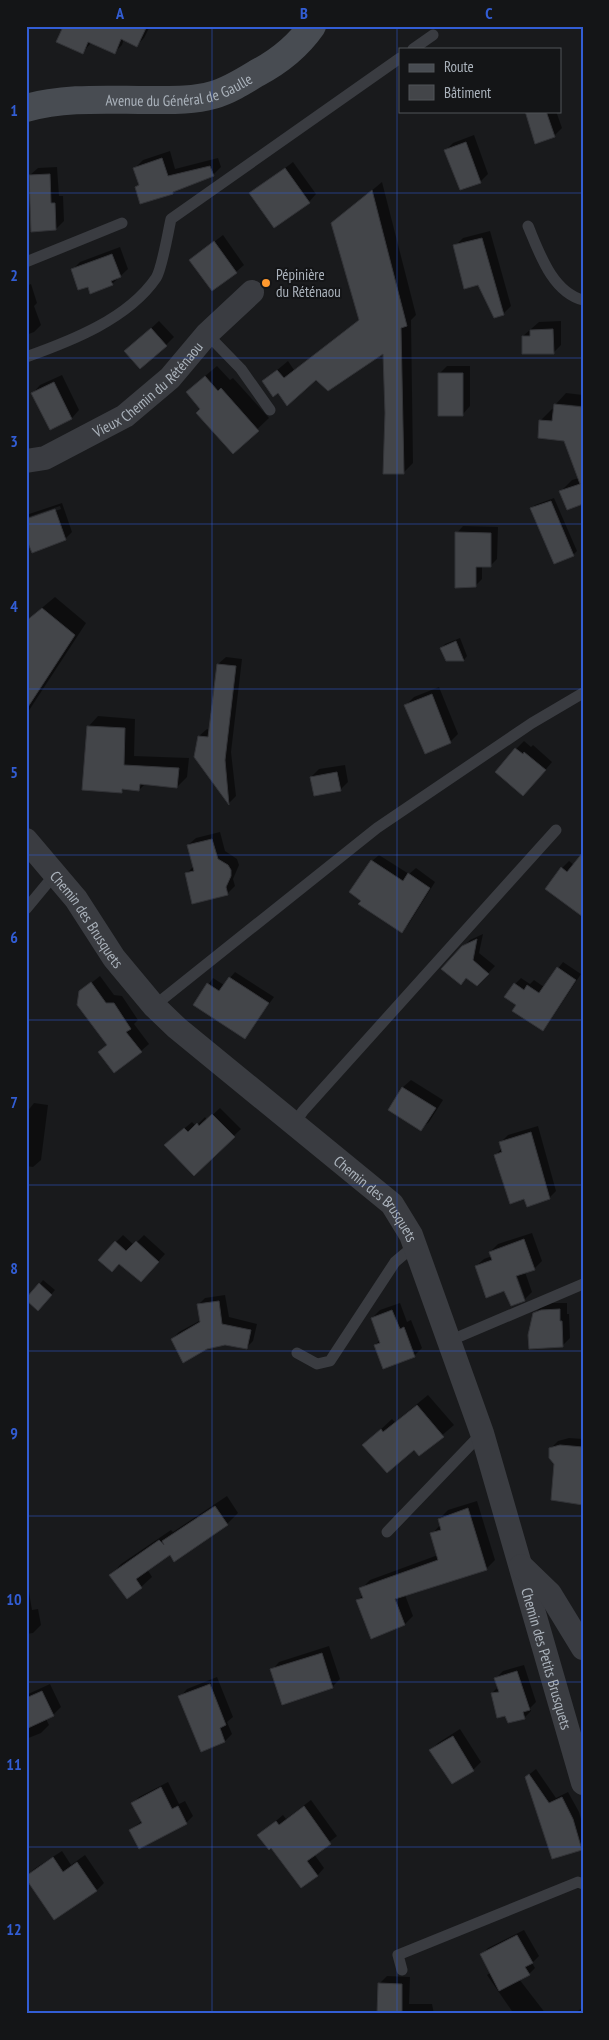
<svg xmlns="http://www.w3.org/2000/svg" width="609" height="2040" font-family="'PT Sans Narrow',sans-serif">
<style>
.shadow{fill:#0007;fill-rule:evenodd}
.building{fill:#434549;stroke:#333438}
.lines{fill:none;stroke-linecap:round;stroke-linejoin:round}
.service{stroke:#3a3c41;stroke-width:11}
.minor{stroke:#3a3c41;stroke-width:24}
.secondary{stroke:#484c52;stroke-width:28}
.grid{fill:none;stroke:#325dd4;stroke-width:1;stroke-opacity:0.55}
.poi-dot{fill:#ff992e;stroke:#141517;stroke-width:2}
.labels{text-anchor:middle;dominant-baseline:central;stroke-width:4;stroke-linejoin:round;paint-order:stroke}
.street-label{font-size:15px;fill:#abb3bc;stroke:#141517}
.poi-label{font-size:15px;fill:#abb3bc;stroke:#141517;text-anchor:start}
.neatline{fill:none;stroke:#325dd4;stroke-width:2}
.grid-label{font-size:16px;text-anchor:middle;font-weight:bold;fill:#325dd4}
</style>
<rect width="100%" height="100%" fill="#191a1c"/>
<path class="shadow" d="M56 26H150L144 38 137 45 124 39 122 45 114 53 92 42 83 52 63 30Z
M175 26H185L182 29Z
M529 111H556L562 128 554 136Z
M474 135 488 174 480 182 445 151 453 143Z
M170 151 175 169 218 158 221 167 213 175 176 190 173 193 137 187 140 184 135 168 143 160Z
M293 162 316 194 309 202 251 194Z
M57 167 59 196H63L64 221 56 229 30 175 38 168Z
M382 182 416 315 411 320 413 463 403 473 386 413 384 352 279 391 264 381 288 361 294 370 360 319 333 223Z
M490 231 511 306 503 314 455 246 463 238Z
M223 235 244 265 236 272 190 260Z
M120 247 128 269 112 284 89 285 72 270 80 262Z
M31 284 37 303 34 306 41 325 34 332 26 335V286Z
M159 321 174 337 166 345 134 344Z
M561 321V345L554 352 523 336 539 322Z
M217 366 230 380 233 378 269 418 233 452 202 409 199 381Z
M447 366H470V406L463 414 439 374Z
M62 375 79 410 72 418 50 428 33 393 40 385Z
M566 393 583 395V406L563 404V406L583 409V503L561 491 572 480 579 478 564 440 540 421 552 409 554 410 555 405Z
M554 498 577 551 573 555 531 509 535 505Z
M62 503 72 532 65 539 26 535V517L29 514ZM60 506 61 509 28 520V517Z
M463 526 498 527 497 559 490 566H482V579L475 586 457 533Z
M55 597 86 623 26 715V621Z
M460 638 467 656 464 660H446L442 648 445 644Z
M226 657 242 659 231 752 236 796 229 803 196 757 199 736 207 729 210 730 218 664Z
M439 687 458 734 450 742 406 705 414 697Z
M98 716 135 719 134 756 189 758 187 777 177 787 145 784 139 790 125 788 121 792 88 727Z
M524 741 531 747 533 745 552 762 531 787 516 749Z
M345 765 348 782 340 790 311 777 319 769Z
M220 832 225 851 237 859 239 865 233 879 235 886 227 894 186 874 194 866 188 845 196 838Z
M379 855 409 874 416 868 435 882 408 925 401 931 372 861Z
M569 861 574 865 583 915 562 868Z
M483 934 479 953 495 966 477 985 463 947 470 940Z
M563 962 581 974 548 1024 542 1030 518 1005 515 984 521 978 530 984 534 980 544 987Z
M235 972 274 997 245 1037 195 1004 213 978 224 985Z
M100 976 114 995 122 996 138 1020 134 1024 149 1044 141 1051 108 1044 80 992Z
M411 1080 443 1100 429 1122 421 1129 389 1110 403 1087Z
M34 1103 48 1105 41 1160 33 1167 26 1166V1113Z
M220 1108 241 1129 194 1174 173 1138 192 1122 196 1126 205 1117 207 1120Z
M538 1126 556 1191 549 1198 525 1197 495 1156 502 1148 501 1142 508 1135Z
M532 1233 542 1261 534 1269 525 1272 532 1292 524 1300 505 1289 476 1266 484 1259 492 1256 490 1252 498 1244ZM515 1270 525 1298H522L513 1271Z
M123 1235 134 1245 144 1235 165 1254 148 1273 116 1242Z
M43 1280 55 1290 38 1309 40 1284Z
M225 1295 229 1317 257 1324 253 1341 246 1348 172 1339 179 1332 201 1320 199 1304 205 1298Z
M400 1303 407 1322 411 1320 422 1348 414 1356 375 1345 380 1340 372 1318 380 1310Z
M550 1303H567V1314H569L570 1338 563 1345 534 1314 542 1306Z
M428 1395 454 1425 419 1455 415 1449 364 1445 392 1419 395 1422Z
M569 1438 583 1439V1503L555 1463 550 1449 558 1441Z
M227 1496 238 1513 227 1524 171 1553 147 1569 152 1577 141 1587 111 1575 121 1564 171 1530 173 1532Z
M477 1501 495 1560 486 1569 405 1595 413 1616 405 1624 358 1600 363 1595 361 1589 370 1580 438 1555 432 1534 441 1524 439 1519 448 1510Z
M29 1592 32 1610 38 1609 41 1625 33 1633 26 1634V1593Z
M329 1646 340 1679 332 1687 272 1670 279 1662Z
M524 1665 536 1702 530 1708 531 1711 524 1718 492 1693 498 1687 496 1678 503 1671Z
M217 1677 233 1717 227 1722 232 1734 225 1741 201 1750 180 1697 187 1689Z
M50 1684 61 1707 53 1715 46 1719 49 1725 41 1733 26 1739V1695Z
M460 1729 481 1762 473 1770 452 1783 431 1750 438 1743Z
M536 1769 556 1798 568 1792 579 1812 583 1826V1848L581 1849 526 1777Z
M168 1782 179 1804 185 1801 193 1816 186 1823 130 1830 142 1821 133 1803 139 1797Z
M311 1800 337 1836 314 1854 324 1868 317 1876 271 1847 259 1835 283 1815 286 1819Z
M62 1851 71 1865 85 1855 104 1883 97 1890 27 1877 34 1869Z
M524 1930 539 1956 532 1963 535 1968 529 1974 519 1979 546 2014H514L487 1975 491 1972 482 1954 488 1948Z
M387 1976 410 1977 409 2004H432L434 2014H379V1984Z
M583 2007V2014H574Z"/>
<path class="building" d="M56 26H147L137 47 121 39 115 54 88 42 83 54 56 42 62 29Z
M525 111H546L555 137 535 144Z
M466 142 481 183 460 190 444 150Z
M162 158 168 176 210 166 214 176 173 192V194L140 204 135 187 139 185 133 168Z
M285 168 310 203 274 228 249 193Z
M50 174 51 203H55L56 230 31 232 29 175Z
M372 190 407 326 401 328 404 474H383L385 413 383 354 328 391 316 380 287 406 278 393 273 397 262 381 277 370 284 378 359 320 331 223Z
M482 238 504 315 494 318 478 285 464 289 453 245Z
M214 241 237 273 212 291 189 260Z
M112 254 121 277 111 281 113 285 90 294 88 287 78 290 71 269Z
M151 328 167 346 140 369 124 351Z
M553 329 554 354H522V336H530V330Z
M438 373H463V416H438Z
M205 376 218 391 221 388 259 431 233 454 196 413 200 409 186 392Z
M54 382 72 419 50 430 31 393Z
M554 404 583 407V504L567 510 559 491 580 484 564 441 538 438 539 420 552 421Z
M551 501 574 556 554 564 530 508Z
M55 509 66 540 32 553 26 538V519Z
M455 532 491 533V567H476V587L455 588Z
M42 608 75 635 26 710V621Z
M456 641 464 661H446L440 648Z
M217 664 236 666 225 760 229 805 194 757 198 736 208 737Z
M432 694 451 743 425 754 404 705Z
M87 726 125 728 124 765 179 768 177 788 140 784 139 791 122 789V793L82 790Z
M515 748 523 754 524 752 546 770 523 796 495 772Z
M337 772 341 791 314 796 310 777Z
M212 839 218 859 228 865 231 870V876L226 887 228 895 192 904 185 873 194 871 187 845Z
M583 852V917L545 889 561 867 567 872Z
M371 860 403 881 408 873 430 888 402 933 358 904 361 901 349 892Z
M477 939 473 960 489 974 477 986 466 978 461 985 441 969 462 946Z
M557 967 576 980 543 1031 512 1011 516 1005 504 997 514 983 524 990 527 985 539 993Z
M229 977 269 1003 245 1039 193 1005 207 983 219 991Z
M91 982 106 1003H114L131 1029 126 1032 142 1052 114 1073 98 1052 107 1045 77 1005 79 991Z
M402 1087 436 1108 421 1131 388 1110Z
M212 1114 235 1137 194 1176 164 1145 184 1128 188 1132 197 1123 199 1126Z
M531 1132 550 1199 527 1207 524 1199 510 1204 494 1155 502 1152 499 1142Z
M524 1239 535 1270 516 1276 525 1301 511 1306 504 1291 486 1298 475 1266 492 1260 489 1252Z
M115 1241 126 1251 136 1241 159 1262 141 1282 119 1264 112 1272 98 1260Z
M39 1283 52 1295 38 1311 26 1300V1298Z
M219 1301 222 1324 251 1330 247 1349 225 1345 207 1349 183 1363 171 1339 200 1322 197 1304Z
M560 1309V1321H562L563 1347 529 1349 528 1335 533 1313 541 1310Z
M392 1310 400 1329 404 1327 415 1357 383 1369 374 1345 380 1343 371 1318Z
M417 1405 444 1437 419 1456 414 1450 387 1473 362 1445 381 1429 383 1432Z
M560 1445 583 1447V1505L551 1500 554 1464 549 1458V1448Z
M215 1506 228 1525 174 1562 170 1555 136 1579 142 1588 127 1599 109 1575 159 1540 164 1545 162 1541Z
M468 1508 487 1570 395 1599 405 1625 371 1639 356 1600 363 1598 359 1588 438 1560 430 1533 441 1530 438 1519Z
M322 1653 333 1688 282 1705 270 1669Z
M517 1671 530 1710 523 1712 525 1719 508 1723 505 1716 497 1718 491 1693 499 1692 494 1678Z
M210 1684 226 1725 220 1728 225 1742 201 1752 178 1696Z
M42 1691 54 1716 26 1729V1698Z
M453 1736 474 1771 452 1784 429 1750Z
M529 1774 549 1803 562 1797 573 1819 582 1850 552 1859 525 1777Z
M161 1787 172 1809 178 1806 187 1824 139 1849 129 1830 142 1823 131 1803Z
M304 1806 331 1844 307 1861 318 1876 301 1888 271 1848 269 1850 257 1835 276 1821 279 1825Z
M53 1857 63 1872 77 1862 97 1891 54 1920 26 1879V1876Z
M517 1935 533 1963 525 1967 530 1975 499 1991 480 1954Z
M378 1983 402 1984V2014H377Z"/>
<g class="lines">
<path class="service" d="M413 49 433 35
M528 226C539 252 552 292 583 300
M26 262 122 223
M207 334 241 369 270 410
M26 357C71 341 128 319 156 278 162 269 168 232 171 219L400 58
M26 909 55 874
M154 1006 377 828 532 723 583 693
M294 1124 303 1111 556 830
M449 1341 583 1284
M297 1353 317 1364 330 1361 395 1262 415 1245
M387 1532 482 1433
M402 1970 398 1955 578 1882 583 1884"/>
<g class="minor">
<path id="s1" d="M26 461 45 458 125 416 170 378 207 334 252 292"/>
<path id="s2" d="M26 840 76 899 114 958 154 1006 177 1028 392 1204 411 1235 482 1433 583 1783"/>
<path d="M521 1566 550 1594 583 1648"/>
</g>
<path class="secondary" id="s3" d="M26 108C66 97 107 100 148 100 169 100 192 101 213 95 228 91 244 81 257 73 278 62 298 46 312 26"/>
</g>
<path class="grid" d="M212 26V2014M397 26V2014M26 193H583M26 358H583M26 524H583M26 689H583M26 855H583M26 1020H583M26 1185H583M26 1351H583M26 1516H583M26 1682H583M26 1847H583"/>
<circle class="poi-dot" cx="266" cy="283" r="5"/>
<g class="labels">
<g class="street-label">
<text stroke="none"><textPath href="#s3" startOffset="155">Avenue du Général de Gaulle</textPath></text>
<text stroke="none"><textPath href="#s1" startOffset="144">Vieux Chemin du Réténaou</textPath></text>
<text stroke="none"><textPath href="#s2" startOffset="100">Chemin des Brusquets</textPath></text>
<text stroke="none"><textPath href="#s2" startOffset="505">Chemin des Brusquets</textPath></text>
<text stroke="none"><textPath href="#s2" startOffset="1001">Chemin des Petits Brusquets</textPath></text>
</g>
<g class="poi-label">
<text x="276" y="274">Pépinière<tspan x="276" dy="17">du Réténaou</tspan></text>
</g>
</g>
<rect width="609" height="2040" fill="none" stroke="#141517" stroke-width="55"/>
<rect x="399" y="48" width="162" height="65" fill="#141517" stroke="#505459"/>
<rect x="409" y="64" width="25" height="8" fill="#484c52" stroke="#505459"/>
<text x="444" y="72" font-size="15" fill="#abb3bc">Route</text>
<rect x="409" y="85" width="25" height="15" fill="#434549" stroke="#505459"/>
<text x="444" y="98" font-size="15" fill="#abb3bc">Bâtiment</text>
<rect x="28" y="28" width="554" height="1984" class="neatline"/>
<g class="grid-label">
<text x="120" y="19">A</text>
<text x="304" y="19">B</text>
<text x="489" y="19">C</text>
<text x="14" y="116">1</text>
<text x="14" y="281">2</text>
<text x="14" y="447">3</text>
<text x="14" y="612">4</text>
<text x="14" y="778">5</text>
<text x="14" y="943">6</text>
<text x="14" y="1108">7</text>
<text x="14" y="1274">8</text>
<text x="14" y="1439">9</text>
<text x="14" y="1605">10</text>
<text x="14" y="1770">11</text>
<text x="14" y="1935">12</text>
</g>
</svg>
